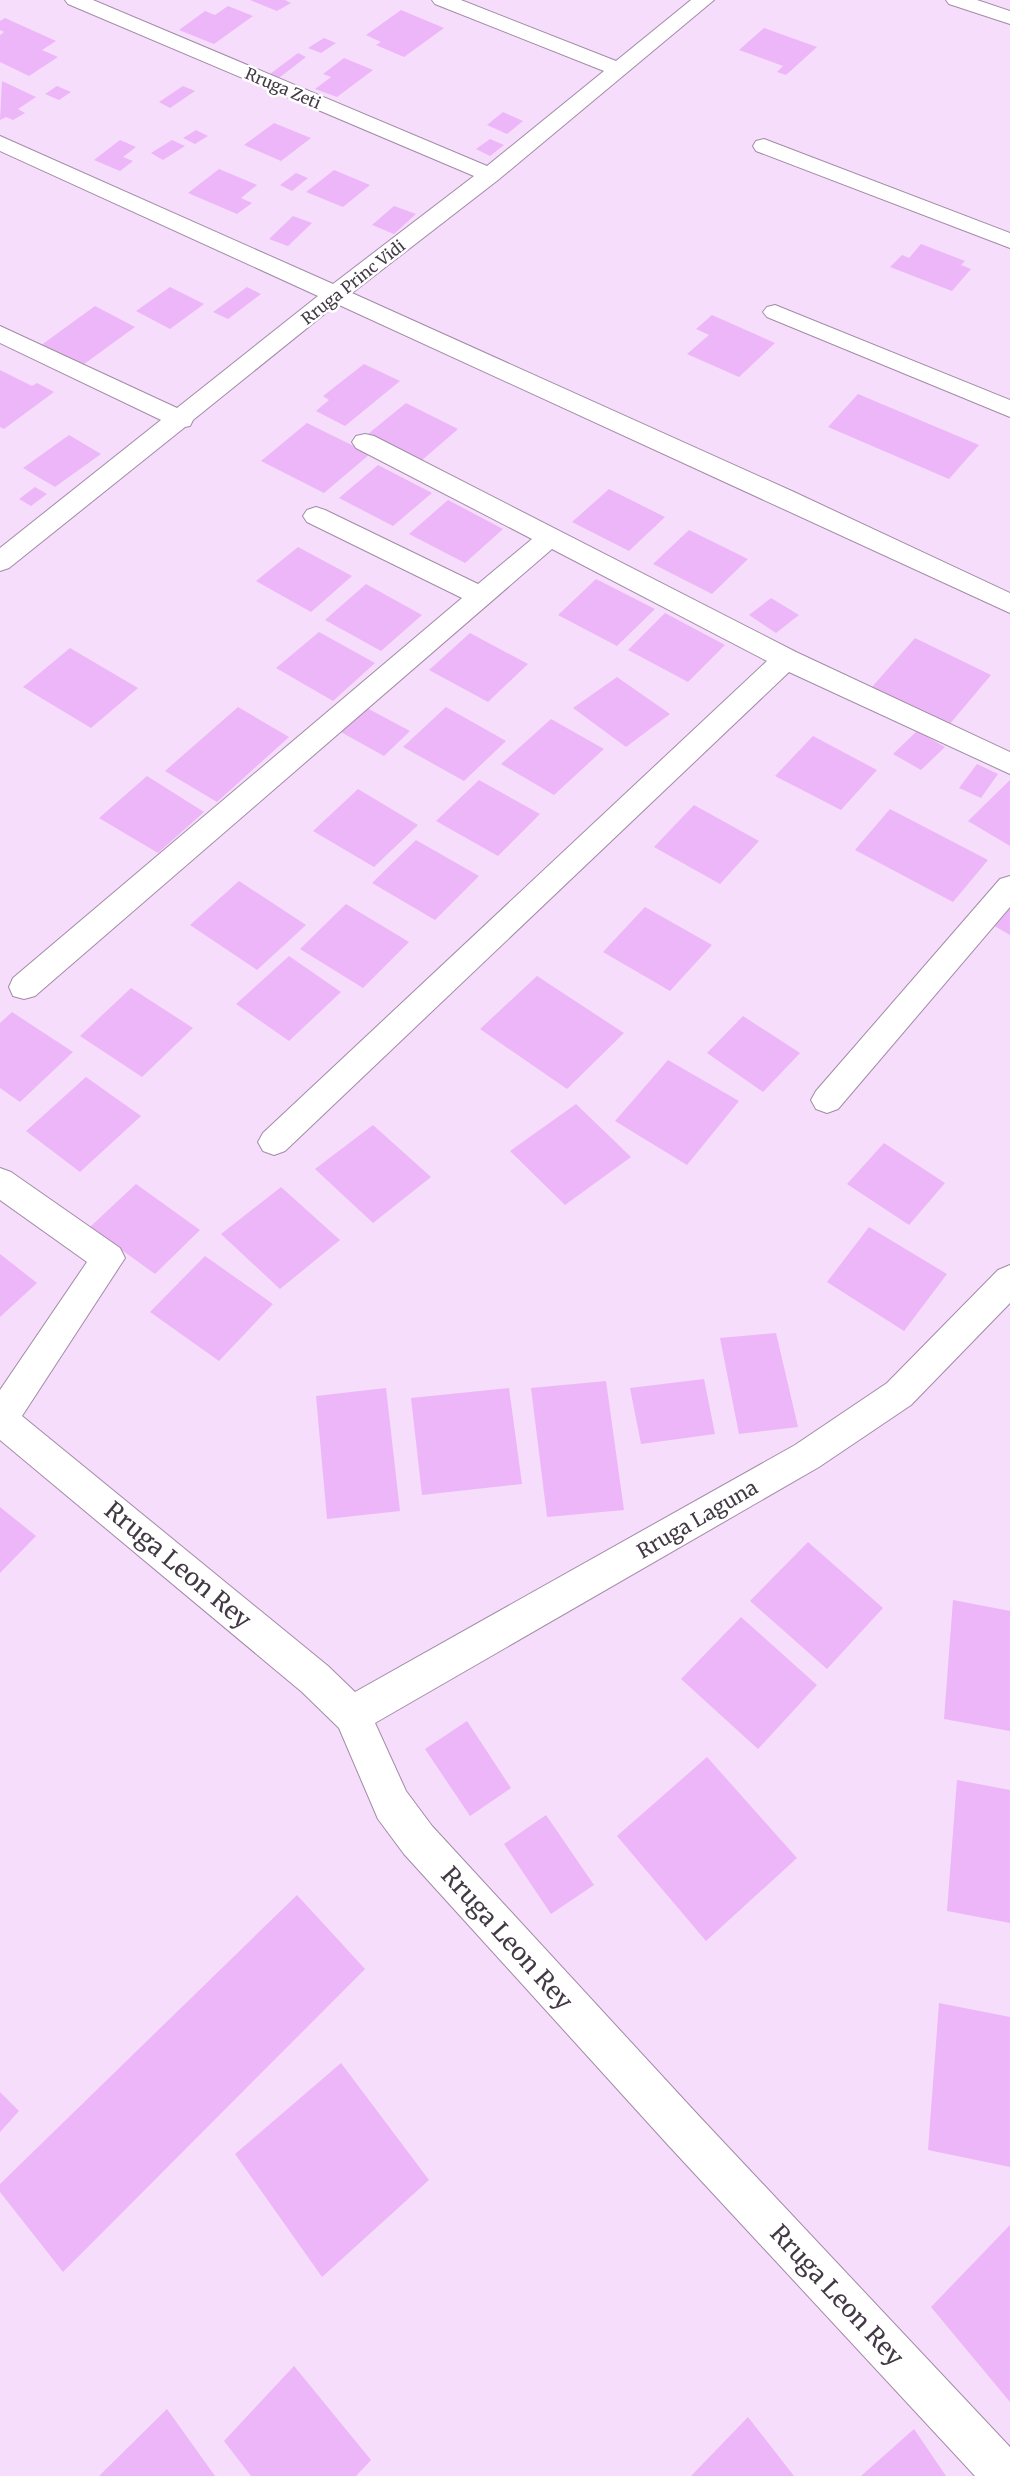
<svg xmlns="http://www.w3.org/2000/svg" width="1010" height="2476" font-family="Merriweather,serif">
<style>
.building{fill:#edb6f8}
.lines{fill:none;stroke-linecap:round;stroke-linejoin:round}
.minor-casing{stroke:#a28ba7;stroke-width:2}
.minor{fill:#fff;fill-rule:evenodd}
.labels{text-anchor:middle;dominant-baseline:central;stroke-width:5;stroke-linejoin:round;paint-order:stroke}
.far-street-label{font-size:16px;fill:#433945;stroke:#fff}
.street-label{font-size:20px;fill:#433945;stroke:#fff}
.near-street-label{font-size:24px;fill:#433945;stroke:#fff}
</style>
<rect width="100%" height="100%" fill="#f6ddfb"/>
<path class="building" d="M250 0H285L291 3 277 11Z
M228 6 253 16 214 44 179 30 205 11 215 15Z
M401 10 444 28 404 57 376 45 381 42 366 35Z
M5 18 56 41 42 50 58 57 29 76 0 62V35L4 32 0 30V21Z
M764 28 817 47 786 75 777 72 783 66 739 50Z
M324 38 336 43 321 53 308 48Z
M298 53 306 57 275 81 266 77Z
M344 58 373 70 337 97 315 89 331 77 323 74Z
M2 81 36 97 18 109 25 113 13 120 6 117 0 120Z
M57 86 71 92 59 100 45 94Z
M183 86 195 91 170 108 159 102Z
M503 112 523 121 507 134 487 125Z
M274 123 311 138 281 161 244 145Z
M196 130 208 136 195 144 183 138Z
M490 139 504 145 490 156 476 149Z
M120 140 136 147 123 157 133 161 120 171 94 160Z
M172 140 185 146 163 160 151 153Z
M219 169 257 185 241 198 252 203 237 214 188 193Z
M334 170 370 185 343 207 306 192Z
M296 173 308 178 292 191 280 185Z
M394 206 416 214 394 234 372 225Z
M293 216 312 223 288 246 269 239Z
M921 244 965 261 961 265 971 269 952 291 890 267 902 255 909 258Z
M170 287 204 304 170 329 136 311Z
M247 287 261 294 228 319 213 312Z
M95 306 135 327 80 367 40 346Z
M712 315 775 343 739 377 687 354 709 335 696 329Z
M364 364 400 381 345 426 316 411 329 400 323 396Z
M0 370 32 386 37 383 54 392 4 429 0 427Z
M858 394 979 445 949 479 828 427Z
M406 403 458 429 421 461 368 434Z
M307 423 370 454 324 493 261 461Z
M69 435 101 454 55 487 23 468Z
M378 465 432 493 393 526 339 498Z
M35 487 47 494 31 506 19 499Z
M609 489 665 517 629 551 572 522Z
M448 500 503 529 465 563 409 534Z
M689 530 748 559 712 594 653 564Z
M298 547 352 576 311 612 256 581Z
M596 579 655 609 617 646 558 615Z
M366 584 422 615 381 651 325 620Z
M771 598 799 615 776 633 749 615Z
M665 613 725 645 688 682 628 650Z
M319 632 375 663 333 701 276 668Z
M470 633 528 664 488 702 429 670Z
M915 638 991 675 949 725 872 687Z
M70 648 138 688 91 728 23 687Z
M617 677 670 714 626 747 573 708Z
M238 707 289 737 217 802 165 771Z
M365 707 410 731 384 756 339 731Z
M446 707 506 741 464 781 403 747Z
M551 719 604 749 554 795 501 764Z
M917 731 945 747 921 770 893 754Z
M813 736 877 770 841 810 775 776Z
M977 764 998 774 981 798 959 788Z
M147 776 204 812 158 853 99 818Z
M479 780 540 814 498 856 436 821Z
M1010 780V846L968 821Z
M358 789 418 825 374 867 313 831Z
M694 805 759 841 720 884 654 847Z
M890 809 988 860 953 902 855 850Z
M416 840 479 876 435 920 372 883Z
M239 881 306 925 257 970 190 925Z
M1010 902V935L991 924Z
M346 904 409 942 363 988 300 949Z
M645 907 712 945 670 991 603 952Z
M289 956 341 992 289 1041 236 1004Z
M537 976 624 1033 567 1089 480 1029Z
M131 988 193 1028 142 1077 80 1036Z
M12 1012 73 1052 20 1102 0 1088V1023Z
M743 1016 800 1053 763 1092 707 1053Z
M668 1060 739 1101 687 1165 615 1121Z
M86 1077 141 1116 80 1172 26 1131Z
M576 1104 631 1157 565 1205 510 1151Z
M373 1125 431 1177 373 1223 315 1169Z
M884 1143 945 1183 909 1225 847 1184Z
M136 1184 200 1230 155 1274 90 1227Z
M281 1187 340 1240 280 1289 221 1234Z
M869 1227 947 1274 904 1331 827 1282Z
M0 1254 37 1283 0 1317Z
M205 1256 273 1304 219 1361 150 1312Z
M776 1333 798 1427 739 1434 720 1338Z
M704 1379 715 1434 641 1444 630 1388Z
M606 1381 624 1510 547 1517 531 1388Z
M386 1388 400 1511 327 1519 316 1396Z
M509 1388 522 1484 422 1495 411 1398Z
M0 1507 36 1536 0 1573Z
M808 1542 883 1608 827 1669 750 1601Z
M953 1600 1010 1611V1731L944 1719Z
M741 1617 817 1685 758 1749 681 1679Z
M467 1721 511 1788 470 1816 425 1749Z
M707 1757 797 1858 706 1941 617 1836Z
M957 1780 1010 1790V1923L947 1911Z
M546 1815 594 1885 551 1914 504 1844Z
M297 1895 365 1969 63 2272 0 2192V2184Z
M939 2003 1010 2017V2167L928 2150Z
M341 2063 429 2180 322 2277 235 2154Z
M0 2092 19 2111 0 2132Z
M1010 2225V2402L931 2307Z
M294 2366 371 2460 356 2476H251L224 2441Z
M167 2409 215 2476H99Z
M748 2417 794 2476H691Z
M914 2429 946 2476H861Z"/>
<g class="lines">
<g class="minor-casing">
<path id="minor" d="M65 0H93L487 166 604 71 435 4 432 0H461L616 61 691 0H714L498 180 352 293 794 492 1010 593V613L337 304 193 420 190 426 185 427 9 568 0 571V548L161 420 0 343V326L177 408 318 296 0 151V136L333 284 474 176 68 4Z
M946 0H977L1010 11V24L949 4Z
M764 139 1010 233V248L756 151 753 146 756 141Z
M775 305 1010 400V417L767 317 763 312 767 307Z
M365 434 374 436 796 652 1010 752V774L789 672 285 1151 274 1155 263 1151 258 1142 263 1133 767 661 552 549 35 996 24 999 13 996 9 987 13 978 462 598 307 522 303 516 307 510 316 507 325 510 478 584 532 539 356 448 352 442 356 436Z
M1010 876V907L838 1109 827 1113 816 1109 811 1100 816 1091 1000 879Z
M0 1168 11 1172 120 1248 125 1258 22 1416 328 1666 355 1692 795 1445 887 1383 998 1270 1010 1265V1303L911 1405 819 1467 375 1723 406 1791 432 1826 699 2116 1010 2447V2476H975L669 2146 404 1854 378 1819 339 1728 302 1692 0 1440V1390L87 1262 0 1200Z"/>
</g>
<use href="#minor" class="minor"/>
</g>
<g class="labels">
<g class="far-street-label">
<text transform="translate(283 88) rotate(23)">Rruga Zeti</text>
<text transform="translate(353 282) rotate(-38)">Rruga Princ Vidi</text>
</g>
<g class="street-label">
<text transform="translate(697 1519) rotate(-30)">Rruga Laguna</text>
</g>
<g class="near-street-label">
<text transform="translate(178 1565) rotate(40)">Rruga Leon Rey</text>
<text transform="translate(507 1938) rotate(48)">Rruga Leon Rey</text>
<text transform="translate(837 2295) rotate(47)">Rruga Leon Rey</text>
</g>
</g>
</svg>
